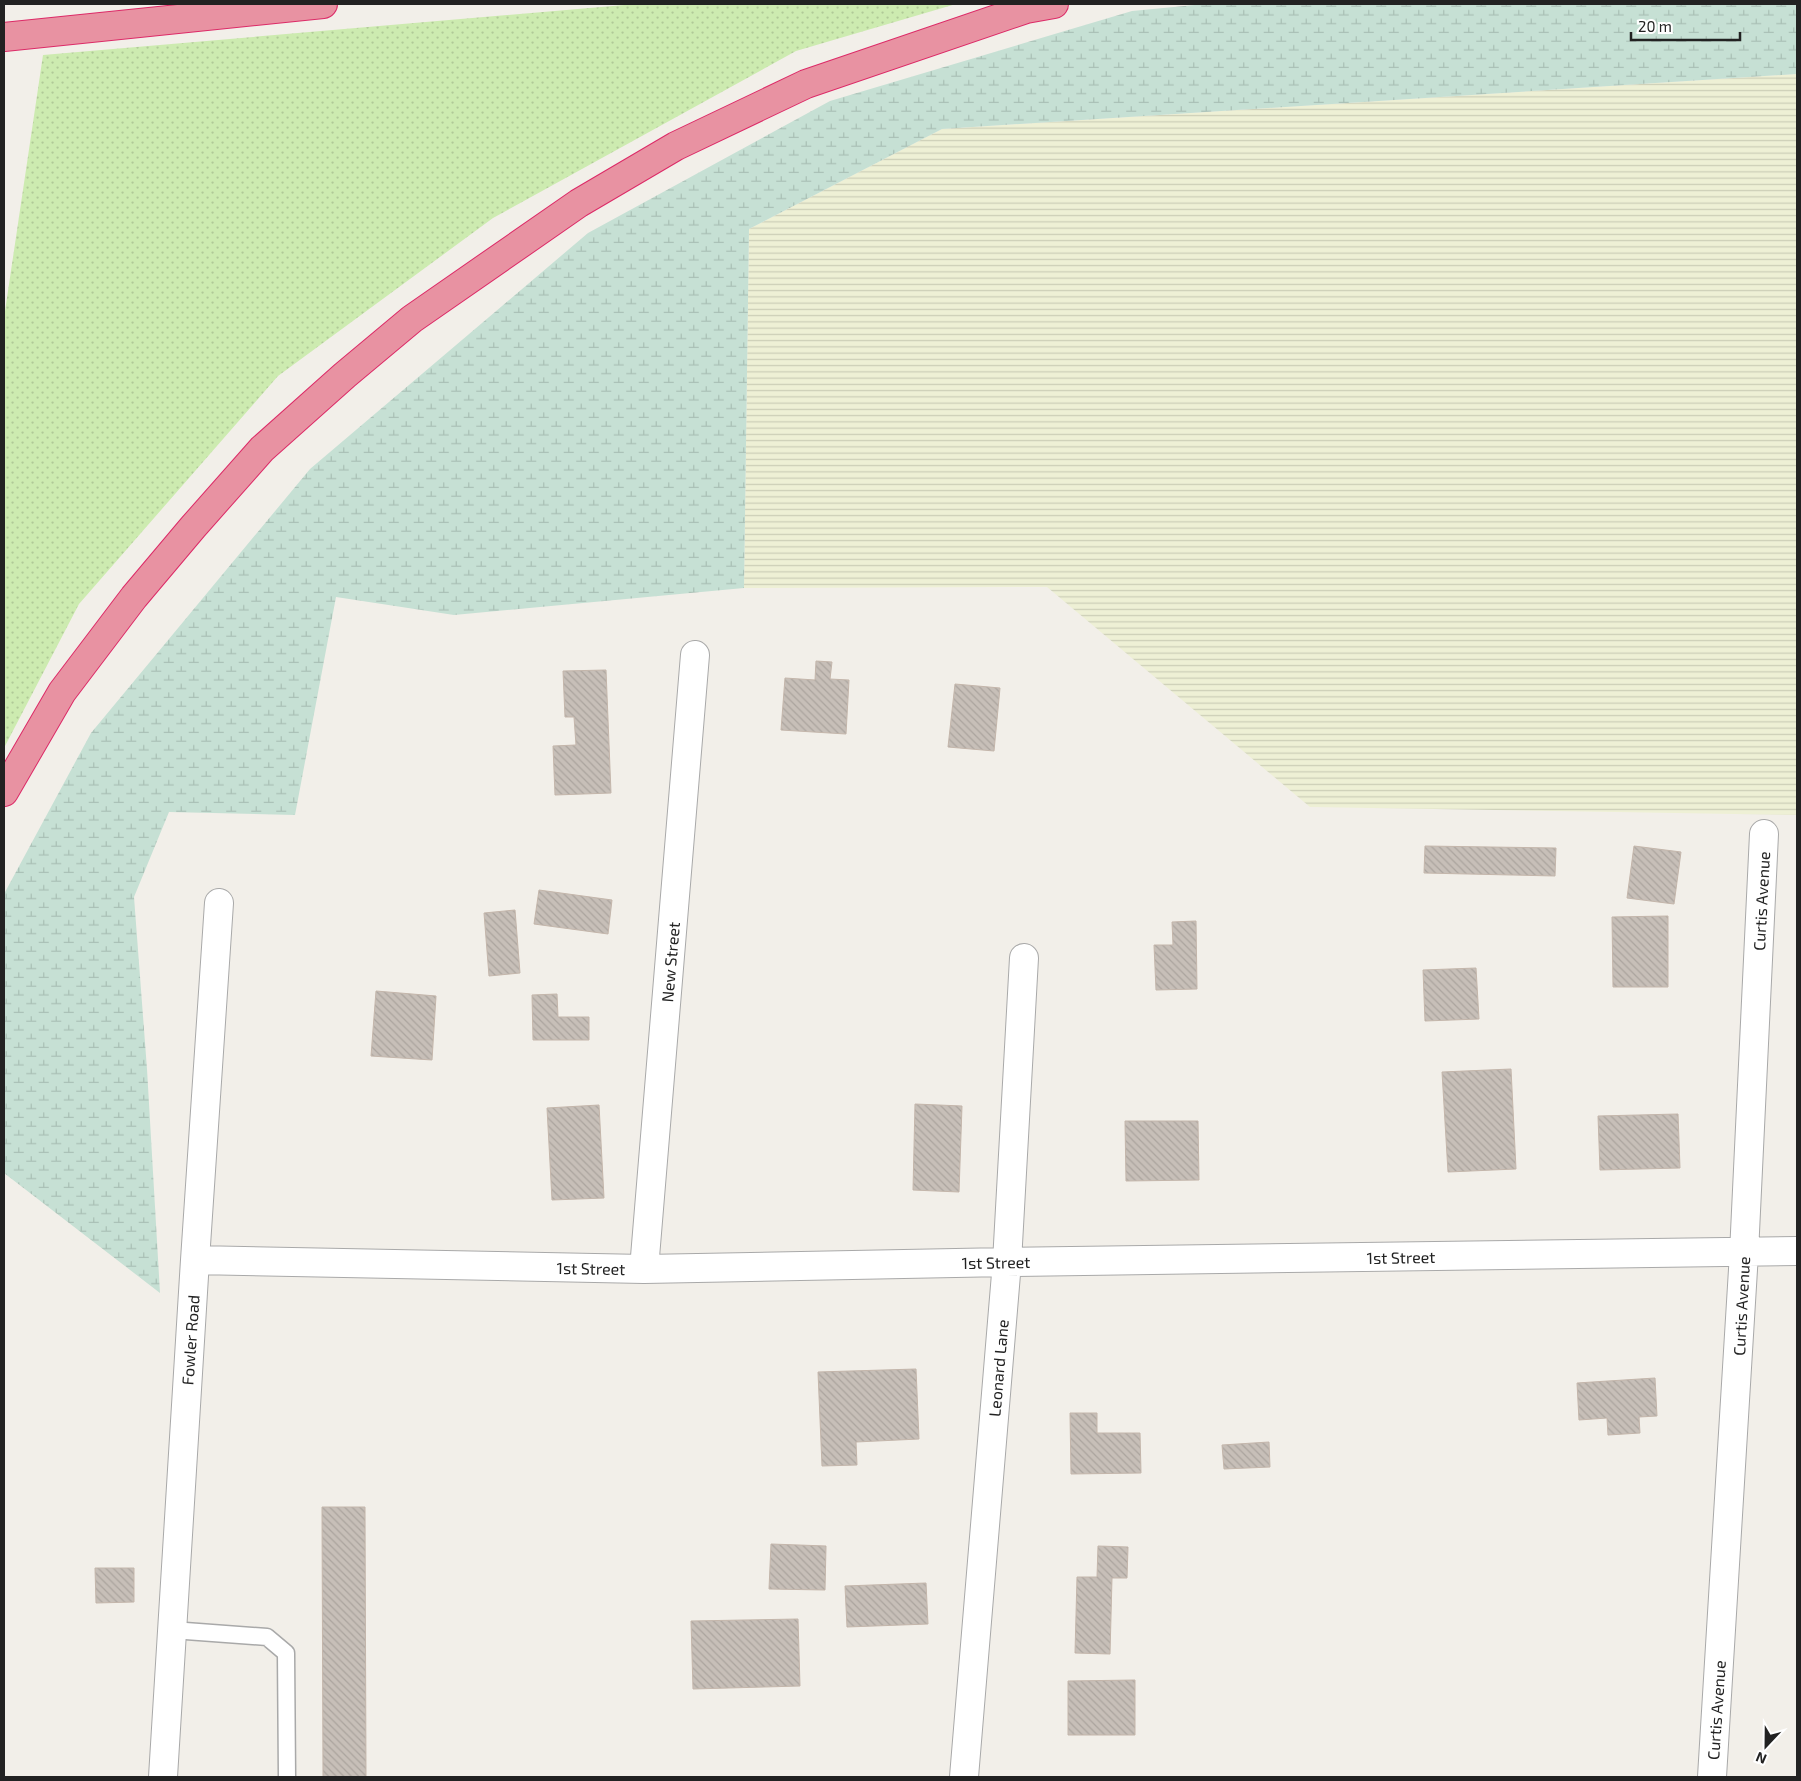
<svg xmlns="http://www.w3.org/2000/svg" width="1801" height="1781" font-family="'Exo 2',sans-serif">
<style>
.farmland{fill:url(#farmland-rules)}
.grass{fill:url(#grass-dots)}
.wetland{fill:url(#wetland-marsh)}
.building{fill:url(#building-back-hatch);stroke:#c4b6ab}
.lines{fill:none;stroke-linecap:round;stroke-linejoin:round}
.lane-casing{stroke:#a9a9a9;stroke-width:19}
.street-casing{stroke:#a9a9a9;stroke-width:30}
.highway-casing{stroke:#dc2a67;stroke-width:30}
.lane{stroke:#fff;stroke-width:16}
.street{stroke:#fff;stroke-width:28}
.highway{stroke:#e892a2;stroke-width:28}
.labels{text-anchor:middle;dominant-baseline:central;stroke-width:4;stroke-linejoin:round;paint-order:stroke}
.street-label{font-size:16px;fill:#222;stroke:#fff}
</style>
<defs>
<pattern id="farmland-rules" width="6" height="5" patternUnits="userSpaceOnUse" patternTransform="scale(1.25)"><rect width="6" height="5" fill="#eef0d5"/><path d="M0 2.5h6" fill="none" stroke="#ccceb7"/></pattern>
<pattern id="grass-dots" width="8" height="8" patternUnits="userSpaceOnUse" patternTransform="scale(1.25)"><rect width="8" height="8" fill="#cdebb0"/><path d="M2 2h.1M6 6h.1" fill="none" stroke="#b0c997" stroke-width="1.8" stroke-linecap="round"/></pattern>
<pattern id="wetland-marsh" width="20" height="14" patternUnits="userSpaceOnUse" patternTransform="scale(1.25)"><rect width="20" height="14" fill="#c6e0d4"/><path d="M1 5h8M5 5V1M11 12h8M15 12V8" fill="none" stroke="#aac0b6"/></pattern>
<pattern id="building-back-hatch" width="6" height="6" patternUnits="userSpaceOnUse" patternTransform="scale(1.25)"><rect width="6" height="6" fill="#c7bfb8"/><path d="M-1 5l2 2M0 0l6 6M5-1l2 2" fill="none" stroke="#aba49e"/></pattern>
</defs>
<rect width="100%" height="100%" fill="#f2efe9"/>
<path class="farmland" d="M1797 74V815L1310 807 1047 587 744 588 749 229 942 129Z"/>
<path class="grass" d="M636 4H956L796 51 493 218 278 376 79 604 4 748V318L43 55Z"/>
<path class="wetland" d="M1205 4H1797V74L942 129 749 229 744 588 454 615 336 597 295 815 169 812 134 897 147 1069 160 1293 4 1173V894L91 733 310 469 588 233 830 101 1132 11Z"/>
<path class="building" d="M816 661 832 662 830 679 849 680 846 734 781 730 785 678 815 680Z
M606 670 611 793 555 795 553 746 576 745 574 717H565L563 671Z
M955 684 1000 688 994 751 948 747Z
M1425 846 1556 848 1555 876 1424 873Z
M1634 846 1681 852 1674 904 1627 898Z
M539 890 612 900 608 934 534 924Z
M515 910 520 973 489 976 484 913Z
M1668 916V987H1613L1612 917Z
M1196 921 1197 989 1156 990 1154 945H1173L1172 922Z
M1476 968 1479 1019 1425 1021 1423 970Z
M376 991 436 996 432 1060 371 1056Z
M557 994 558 1017H589V1040H533L532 995Z
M1511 1069 1516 1169 1448 1172 1442 1072Z
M915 1104 962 1106 959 1192 913 1190Z
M599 1105 604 1198 552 1200 547 1108Z
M1678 1114 1680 1168 1600 1170 1598 1116Z
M1125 1121H1198L1199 1180 1126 1181Z
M916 1369 919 1439 856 1442 857 1465 822 1466 818 1372Z
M1655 1378 1657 1416 1639 1417 1640 1433 1608 1435 1607 1418 1579 1420 1577 1383Z
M1070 1413H1097V1433H1140L1141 1473 1071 1474Z
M1269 1442 1270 1467 1224 1469 1222 1445Z
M322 1507H365L366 1777H323Z
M771 1544 826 1546 825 1590 769 1589Z
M1098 1546 1128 1547 1127 1578H1112L1110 1654 1075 1653 1077 1577H1097Z
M95 1568H134V1602L96 1603Z
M926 1583 928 1624 847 1627 845 1586Z
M798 1619 800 1686 693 1689 691 1621Z
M1135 1680V1735H1068V1681Z"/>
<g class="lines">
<g class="lane-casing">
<path id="lane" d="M172 1630 267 1637 286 1653 287 1777"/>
</g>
<g class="street-casing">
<path id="street" d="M195 1260 644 1269 1007 1262 1797 1251
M644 1269 695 655
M163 1777 195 1260 219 903
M964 1777 1007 1262 1024 958
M1712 1777 1744 1253 1764 834"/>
</g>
<g class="highway-casing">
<path id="highway" d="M4 37 323 4
M4 792 62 692 134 597 193 527 262 449 345 375 412 319 579 203 676 146 806 84 1026 9 1054 4"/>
</g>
<use href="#lane" class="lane"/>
<use href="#street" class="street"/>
<use href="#highway" class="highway"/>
</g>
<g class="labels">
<g class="street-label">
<text transform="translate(1761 901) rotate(-87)">Curtis Avenue</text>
<text transform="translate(670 962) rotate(-85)">New Street</text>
<text transform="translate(1401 1257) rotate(-1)">1st Street</text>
<text transform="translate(996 1262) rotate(-1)">1st Street</text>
<text transform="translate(591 1268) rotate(1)">1st Street</text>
<text transform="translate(1741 1306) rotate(-87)">Curtis Avenue</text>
<text transform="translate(190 1340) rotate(-86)">Fowler Road</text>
<text transform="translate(998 1368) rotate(-85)">Leonard Lane</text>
<text transform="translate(1716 1710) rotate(-86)">Curtis Avenue</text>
</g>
</g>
<rect width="1801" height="1781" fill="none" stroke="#222222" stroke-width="10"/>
<g transform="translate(1766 1746) rotate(202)" stroke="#ffffff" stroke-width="4" paint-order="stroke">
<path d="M0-4L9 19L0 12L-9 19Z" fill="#222222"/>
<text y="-8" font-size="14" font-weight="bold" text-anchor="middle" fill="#222222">N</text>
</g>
<path d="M1631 32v8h109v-8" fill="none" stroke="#222222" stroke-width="2.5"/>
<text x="1638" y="32" font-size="15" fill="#222222" stroke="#ffffff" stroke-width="4" paint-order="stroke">20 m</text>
</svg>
